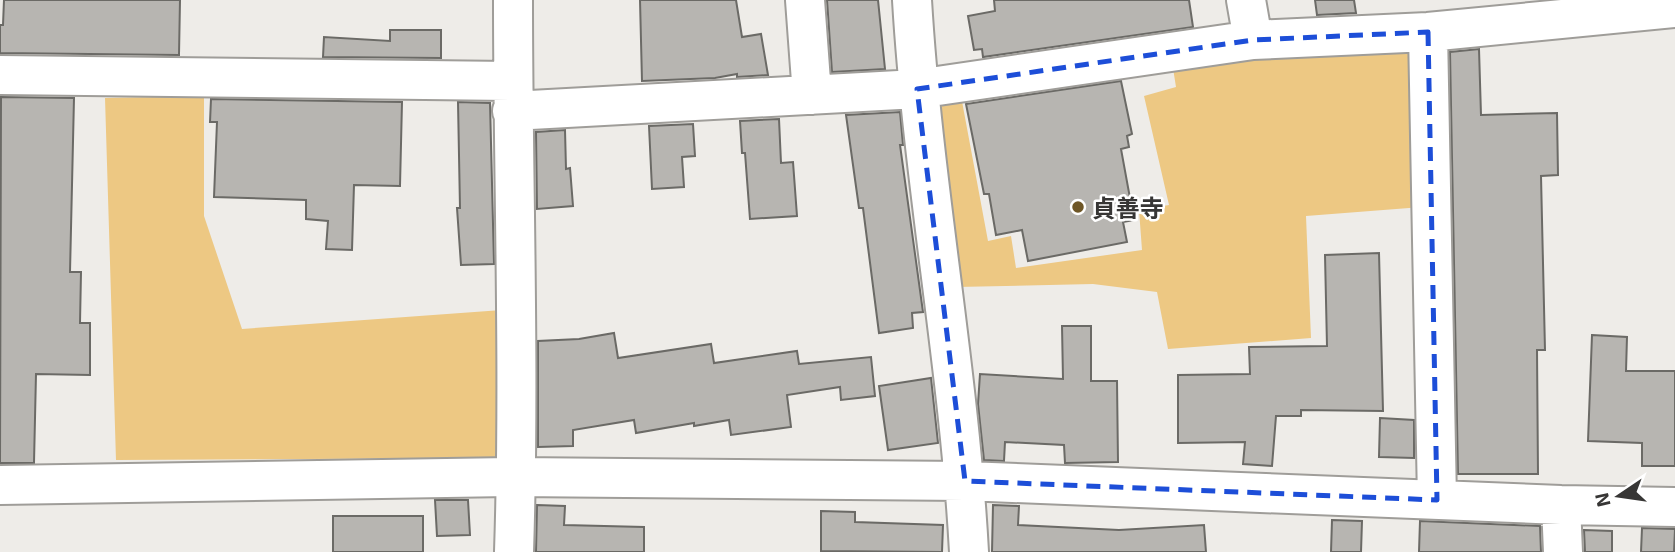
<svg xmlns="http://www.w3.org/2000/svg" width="1675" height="552" font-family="'Exo 2','Noto Sans JP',sans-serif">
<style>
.green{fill:#edc883}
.building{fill:#b7b5b1;stroke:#6b6a66;stroke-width:2}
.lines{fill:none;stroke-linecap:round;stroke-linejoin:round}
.minor-casing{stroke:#9f9d99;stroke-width:42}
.minor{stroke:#fff;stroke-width:38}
.marked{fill:none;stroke:#1d4ed8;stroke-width:5;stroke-dasharray:14 9;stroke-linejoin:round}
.poi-dot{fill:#6e5626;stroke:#fff;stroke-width:2.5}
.labels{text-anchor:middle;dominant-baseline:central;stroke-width:5;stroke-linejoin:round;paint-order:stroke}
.poi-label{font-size:24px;font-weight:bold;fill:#373635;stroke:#fff;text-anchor:start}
</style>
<rect width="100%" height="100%" fill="#eeece8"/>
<path class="green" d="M1417 44 1422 207 1306 216 1311 338 1168 349 1157 292 1093 284 956 287 936 101 961 96 988 241 1011 236 1016 268 1142 250 1139 210 1169 205 1144 96 1176 87 1172 62Z
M204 96V216L242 329 502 310 499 458 116 460 105 98Z"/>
<path class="building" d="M4 0H180L179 55 0 53V25H3Z
M640 0H736L742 37 761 34 768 75 737 77V74L715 78 642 81Z
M827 0H878L885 69 832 72Z
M994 0H1189L1193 27 983 57 982 49 974 50 968 16 995 11Z
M1315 0H1354L1356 13 1317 15Z
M390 30H441V58L323 57 324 37 390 41Z
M1479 49 1481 115 1557 113 1558 175 1541 176 1545 350H1537L1538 474H1458L1450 52Z
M1121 81 1132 134 1127 136 1129 147 1121 149 1134 220 1123 222 1127 242 1028 261 1022 230 996 235 989 194H984L966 104Z
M1 97 74 98 70 272H81L80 323H90V375L36 374 34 463H0Z
M211 99 402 102 400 186 354 185 352 250 326 249 328 221 306 219V200L214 197 217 122H210Z
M458 102 490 103 494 264 461 265 457 208H460Z
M900 112 903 145H900L923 312 912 313 913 328 879 333 863 208H859L846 115Z
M779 119 781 163 793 162 797 216 750 219 745 153H742L740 121Z
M693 124 695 156 682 157 684 187 652 189 649 126Z
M565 130 566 169 570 168 573 206 537 209 536 132Z
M1379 253 1383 411 1301 410V416H1276L1272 466 1243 464 1245 442 1178 443V375L1250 374 1249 347 1327 346 1325 255Z
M1062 326H1091V381H1117L1118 462 1065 463 1064 445 1005 442 1004 461 984 460 978 404 980 374 1063 379Z
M614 333 618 358 711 344 714 363 797 351 799 364 871 357 875 396 841 400 840 387 787 395 791 427 731 435 729 420 694 426V423L636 433 634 420 573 430V446L538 447V341L579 339Z
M1592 335 1627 337 1626 371H1675V466H1642V443L1588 441Z
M931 378 938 443 888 450 879 386Z
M1380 418 1414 420V458L1379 457Z
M435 500H468L470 535 437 536Z
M537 505 565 506 564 525 644 527V552H536Z
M993 505 1019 506 1018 525 1119 530 1204 525 1206 552H992Z
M821 511 855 512V522L943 525 942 552 821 551Z
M333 516H423V552H333Z
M1332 520 1362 521 1361 552H1331Z
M1420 521 1540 526 1541 552H1419Z
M1642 528 1675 529 1674 552H1641Z
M1584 530 1612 531V552H1585Z"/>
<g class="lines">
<g class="minor-casing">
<path id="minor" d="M513 0C513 184 520 368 514 552
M805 0 812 95
M912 0C923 185 959 367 969 552
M1246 0 1253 40
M1428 32 1437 500
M0 75 513 81
M512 111 917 89 1253 40 1428 32 1675 8
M0 485 516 477 965 481 1561 505 1675 507
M1561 505 1563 552"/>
</g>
<use href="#minor" class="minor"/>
</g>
<path class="marked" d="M1428 32 1437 500 965 481 917 89 1253 40Z"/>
<circle class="poi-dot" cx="1078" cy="207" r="7"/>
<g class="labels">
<g class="poi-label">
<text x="1092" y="207">貞善寺</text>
</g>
</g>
<g transform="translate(1619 496) rotate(257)" stroke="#ffffff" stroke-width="5" paint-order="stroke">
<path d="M0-5L12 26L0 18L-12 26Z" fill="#373635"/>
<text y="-10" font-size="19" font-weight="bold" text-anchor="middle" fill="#373635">N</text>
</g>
</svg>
